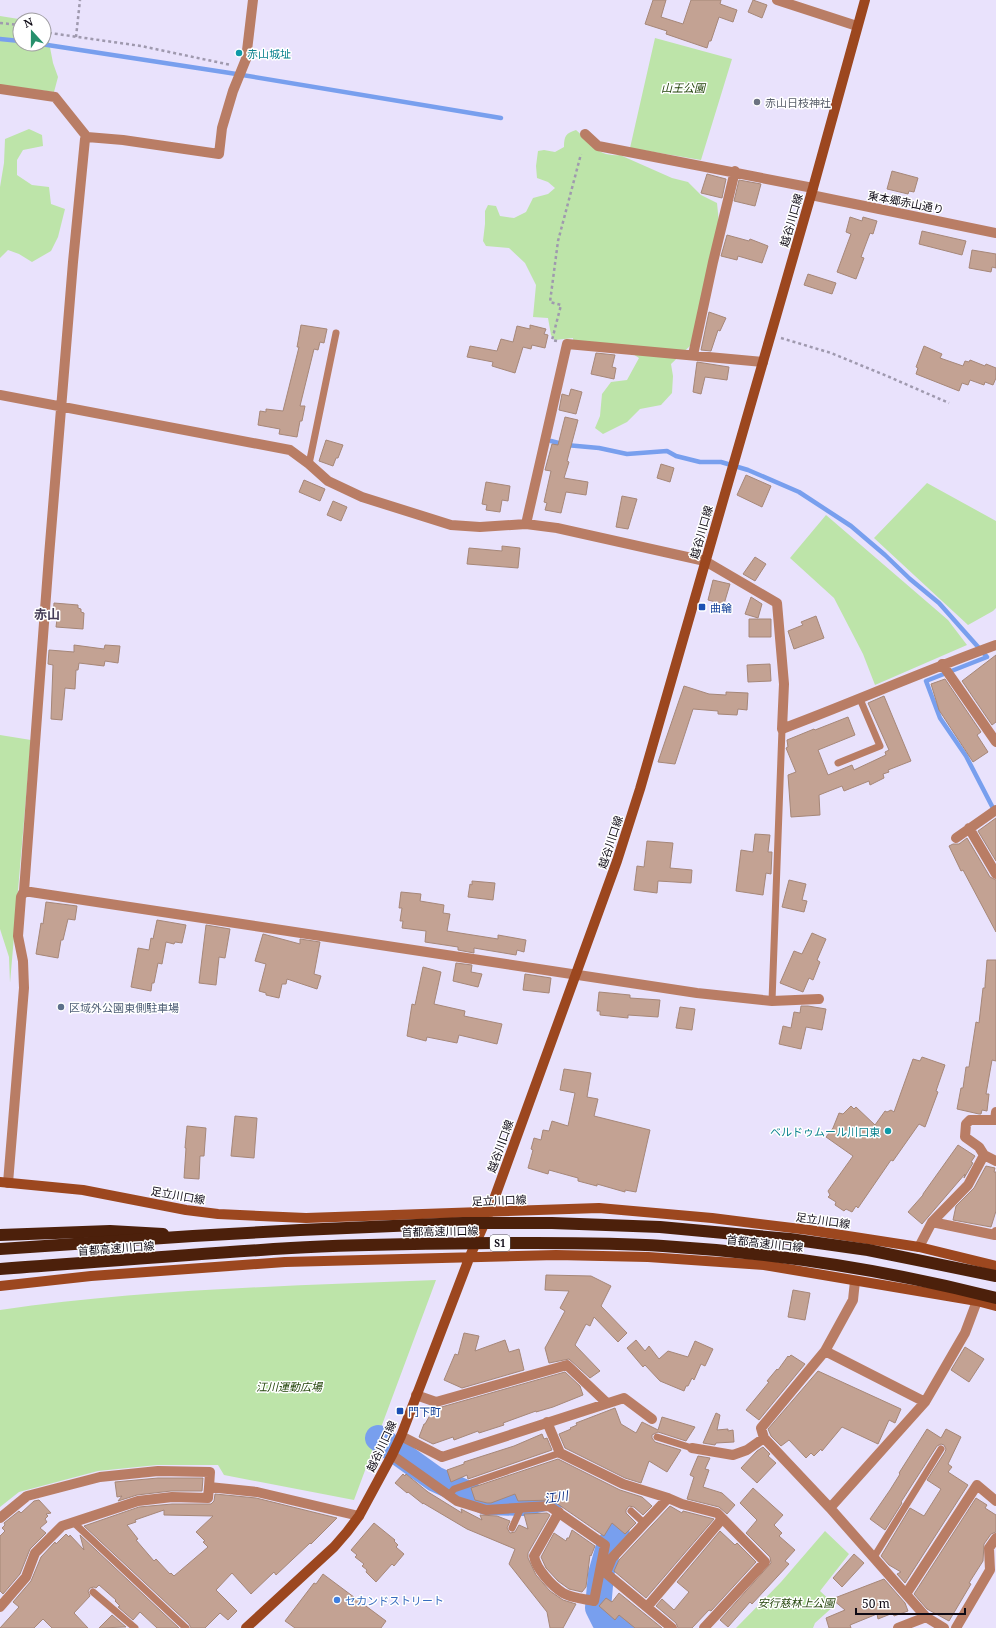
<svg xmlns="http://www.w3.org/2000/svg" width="996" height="1628" font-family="'Noto Serif','Noto Sans JP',serif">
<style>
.green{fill:#bde4a9}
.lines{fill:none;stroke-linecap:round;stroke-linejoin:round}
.stream{stroke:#789fee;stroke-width:4.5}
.river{stroke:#789fee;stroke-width:26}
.building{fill:#c3a293;stroke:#a68778;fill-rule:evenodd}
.path{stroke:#9f99ae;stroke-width:2.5;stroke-dasharray:3 3;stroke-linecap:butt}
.service{stroke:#b97d65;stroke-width:7}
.minor{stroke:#b97d65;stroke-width:10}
.tertiary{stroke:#b97d65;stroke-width:10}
.secondary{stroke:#9c471f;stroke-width:10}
.motorway{stroke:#4c200b;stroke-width:12}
.motorway-bridge{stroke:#4c200b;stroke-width:12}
.culture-dot{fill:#0f9aa8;stroke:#fff;stroke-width:1.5}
.worship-dot{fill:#6b7280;stroke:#fff;stroke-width:1.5}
.transit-dot{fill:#1a4fb4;stroke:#fff;stroke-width:1.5}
.service-dot{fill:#5c6f8a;stroke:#fff;stroke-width:1.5}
.shop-dot{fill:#3f7fe0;stroke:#fff;stroke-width:1.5}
.labels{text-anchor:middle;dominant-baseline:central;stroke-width:3;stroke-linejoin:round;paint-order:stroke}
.shield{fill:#fff;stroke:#56545b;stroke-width:1}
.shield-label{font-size:10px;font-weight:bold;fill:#0e0a15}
.culture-label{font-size:11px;fill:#0d838f;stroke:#fff;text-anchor:start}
.park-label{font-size:11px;font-style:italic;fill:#23440a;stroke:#fff}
.worship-label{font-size:11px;fill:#5b616d;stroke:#fff;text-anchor:start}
.street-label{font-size:11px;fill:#0e0a15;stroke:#fff}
.transit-label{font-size:11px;fill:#164399;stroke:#fff;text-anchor:start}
.service-label{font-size:11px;fill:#4e5e75;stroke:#fff;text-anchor:start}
.shop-label{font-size:11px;fill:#366cbe;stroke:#fff;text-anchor:start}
.water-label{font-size:12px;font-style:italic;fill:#092d86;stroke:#fff}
.quarter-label{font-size:13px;font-weight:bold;fill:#463e58;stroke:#fff}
</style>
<rect width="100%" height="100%" fill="#e9e2fc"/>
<path class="green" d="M0 16 25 20H20V44H44V32L48 37 53 63 58 77 54 92 0 85Z
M655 38 732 59 701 160 630 148Z
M29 129 42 135 43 146 23 150 17 160V175L32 185 49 187 51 204 65 209 58 237 51 251 32 262 19 254 8 250 0 258V187L4 163 5 139Z
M576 130C591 143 597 157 620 155L672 178 688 182 701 195 717 203 719 223 705 294 698 309 697 329 691 345 671 364 673 376 672 393 661 405 640 409 627 422 603 434 595 428 600 416 602 394 611 382 627 380 639 358 624 348H574L573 338 555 340 551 335 548 318 533 317 536 285 525 263 509 248 486 246 483 241 485 224V211L488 205 496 206 500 216 514 218 526 212 533 198 548 194 555 188 548 182 537 178 536 166 538 151 544 150 555 152 564 147C564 136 566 133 576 130Z
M927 483 996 521V608L993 611 968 625 874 538Z
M826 515 948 620 967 645 875 685 863 654 834 598 790 558Z
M0 735 31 740 10 983 9 957 0 929Z
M436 1280 354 1500 224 1475 218 1465H157L98 1471 19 1492 0 1507V1310C144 1289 290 1286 436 1280Z
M825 1531 849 1554 820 1591 835 1605 815 1623 813 1628H736L781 1582Z"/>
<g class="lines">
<path class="stream" d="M0 39 20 41
M41 44 230 73 501 118
M551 441 566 445 599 448 627 454 667 451 676 456 700 462H721L748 470 799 492 851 526 885 555 910 579 939 603 987 657 926 681 940 718 966 756 995 812"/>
<path class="river" d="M378 1438 435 1479 486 1502 523 1503 570 1492 594 1504 617 1527 616 1534 609 1546 601 1574 598 1608 604 1620 629 1628"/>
</g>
<path class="building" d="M653 0H666L661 17 683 24 691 0H721L720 4 737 10 733 22 719 17 711 41H709L707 48 666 34 667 31 645 24Z
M753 0 767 5 762 18 748 12Z
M892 171 918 178 914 192 909 191 908 194 887 189Z
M707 174 726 179 722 198 701 193Z
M739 180 761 184 755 206 734 201Z
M850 217 862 221 863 217 877 221 873 234 870 233 861 257 864 258 856 279 837 272 851 234 846 232Z
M922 231 966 241 962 255 919 244Z
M727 235 749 241 750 239 768 246 762 263 738 256 737 260 721 256Z
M972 250 996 254V268L992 267 991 272 969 268Z
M808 274 836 283 832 294 804 285Z
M709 312 726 318 720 331 718 330 711 351 701 350Z
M301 325 327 329 324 343 320 342 318 350 314 349 300 406H305L302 421H300L297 437 279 434 280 429 258 425 260 411 266 412V409L283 411 299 347H297Z
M530 325 546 329 544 334 548 335 545 348 532 345 531 349 523 347 515 373 492 366 493 362 467 357 470 346 497 351 501 339 513 342 517 326 530 329Z
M924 346 942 354 940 358 963 366 965 361 969 362 970 360 985 366 986 364 996 368V378L993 385 985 382 984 385 970 380 968 385 962 383 959 391 916 374 918 368 916 367Z
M596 353 615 355 612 367 616 368 614 379 591 374Z
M697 362 729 367 727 380 705 377 701 394 693 392Z
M571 389 582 392 576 414 559 410 562 394 569 396Z
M565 417 578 420 567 461 569 462 564 478 588 482 586 495 566 492 561 513 545 510 547 503 544 502 551 471 545 470 552 444 558 445Z
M326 440 343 445 338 458H336L333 466 319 461Z
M661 464 674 468 670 482 657 478Z
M746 475 771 486 762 507 737 495Z
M304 480 325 489 320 501 299 492Z
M486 482 510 486 508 501 502 500 500 512 486 510 487 505 482 504Z
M622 496 637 499 628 529 616 527Z
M333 501 347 507 341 521 327 515Z
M502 546 520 548 518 568 467 564 469 548 502 551Z
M755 557 766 564 755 581 743 574Z
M713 580 730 584 724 604 708 600Z
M751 597 762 604 758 618 745 614Z
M54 603 78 605V608L81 609V612L84 613 83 629 56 627 57 619H53Z
M816 616 824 638 794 649 788 631 803 625 801 622Z
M749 619H771V637H749Z
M74 645 104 649 105 645 120 646 118 663 105 661 104 666 79 663 78 670H76L75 689 65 688 62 720 51 719 53 665 48 664 49 650 74 652Z
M996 655V722L992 725 962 681Z
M770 664 771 681 748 682 747 665Z
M945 679 981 732 977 735 988 752 973 762 939 710 931 684Z
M684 686 709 694 726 695V692L748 693 747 710 738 709 737 715 718 714V711L693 709 675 764 658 762Z
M884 696 911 761 888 770 889 772 883 774 884 778 870 785 869 781 844 791 842 786 819 795 820 815 791 817 788 775 796 772 786 748 788 747 787 740 814 729 815 730 848 717 855 735 818 750 828 775 852 765 854 770 886 755 885 752 889 750 868 703Z
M996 818V861L978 831Z
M755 834 770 835 768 852H772L771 874 766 873 763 895 736 891 741 850 753 852Z
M967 838 990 877 996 880V932L963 870 961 871 949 846 953 844H959Z
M647 841 673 843 670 868 692 870 691 883 658 881 657 893 634 890 637 866 644 867Z
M789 880 806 884 802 900 807 901 804 912 782 907Z
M472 881 495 883 493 900 468 897 470 884 472 885Z
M401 892 421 894 420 901 444 905 443 913 450 914 447 931 498 939V935L526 940 524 952 517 950 516 955 474 948V953L458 950V947L425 942 426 931 402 928 403 921H400L402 908H399Z
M46 902 77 906 75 920 68 919 63 940H61L58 958 36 954 41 923 43 924Z
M157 920 186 925 182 943 175 942 174 944 166 942 162 964 158 963 154 983H152L151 991 131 987 138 948 149 950 151 938 153 939Z
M206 925 230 929 225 958 219 957 216 985 199 983Z
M812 933 826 939 817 960 820 962 813 980 809 978 803 992 780 983 794 951 802 954Z
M263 934 300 944V939L320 942 314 974 321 976 317 989 287 979 286 984H282L279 998 266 995V993L259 991 266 964 255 961Z
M987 960H996V1061L992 1060 986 1094H989L987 1111 982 1110 981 1114H979L957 1109 961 1088H963L966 1067H969L976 1022 979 1023 983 988H985V985Z
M456 963 472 965 471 972 482 974 478 987 453 981Z
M423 967 441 972 434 1004 465 1011 464 1016 502 1024 497 1044 459 1035 457 1043 427 1037 426 1041 407 1036 412 1004 415 1005Z
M525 974 551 978 549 993 523 990Z
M599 992 630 995V998L660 1000 658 1017 628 1015V1018L600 1015V1011H597Z
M801 1006H808L826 1009 822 1030 806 1027 801 1049 779 1044 783 1026 791 1028 794 1012 800 1013Z
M680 1007 695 1009 692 1030 676 1028Z
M922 1057 945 1065 936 1091 938 1092 925 1127 919 1124 893 1161 891 1160 858 1208 856 1206 852 1212 846 1209 844 1211 835 1205 836 1202 828 1197 830 1195 828 1191 853 1156 826 1137 833 1128 839 1113 843 1114 851 1106 854 1109 856 1107 875 1125 885 1111 887 1112 891 1110 894 1112 913 1059 920 1061Z
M564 1069 591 1073 587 1097 598 1099 594 1116 650 1130 636 1192 625 1190V1192L597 1184V1186L578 1181V1178L549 1170 548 1174 528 1168 533 1150 531 1149 534 1138 541 1140 543 1130 549 1131 552 1121 568 1126 575 1093 560 1090Z
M235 1116 257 1118 254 1158 231 1156Z
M187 1126 206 1128 204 1156H200L199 1179 184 1178 186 1148H185Z
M958 1145 975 1156 971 1162 973 1163 964 1178 965 1174 922 1224 908 1212 923 1195V1194Z
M986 1166 995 1168 994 1172H996V1211L991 1227 953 1220 956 1206 974 1188Z
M546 1275 591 1276 611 1286 601 1306 627 1333 618 1342 594 1317 590 1326 586 1324 575 1345 600 1371 590 1378 569 1359 549 1363 545 1348 565 1311 560 1308 569 1291 545 1290Z
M793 1290 810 1293 805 1320 788 1317Z
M464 1333 479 1336 475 1351 505 1340 509 1352 519 1349 524 1370 462 1388 444 1380 455 1354 458 1355Z
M636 1340 645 1351 649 1346 659 1359 668 1351 688 1357 695 1341 713 1349 705 1366 701 1364 694 1380 692 1378 688 1386H686L684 1391 660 1381 645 1365 643 1367 627 1348Z
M965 1347 984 1359 969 1382 951 1370Z
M791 1355 805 1364 759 1420 746 1410 769 1382 767 1381 777 1369 778 1370 788 1356 789 1357Z
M818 1371 901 1409 895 1423 889 1420 878 1444 842 1427 822 1451 821 1449 814 1456 811 1453 806 1458 789 1440 781 1446 771 1436 768 1429Z
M565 1372 580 1386 583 1395 553 1407 536 1412V1411L503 1423 504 1425 479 1433 478 1431 454 1440 453 1437 433 1444 419 1437 424 1424H425L434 1408H438Z
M615 1408 621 1424 636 1433 642 1422 658 1430 662 1417 695 1427 686 1441 658 1432 652 1435V1438L655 1442 681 1450 667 1472 649 1461 641 1483 625 1478 565 1448 559 1434 571 1429 570 1428 577 1425 576 1423Z
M716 1413 720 1415 717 1430 728 1429V1431L733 1430 734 1442 716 1443 715 1445 703 1443Z
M927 1429 941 1438 946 1429 961 1437 948 1464 952 1467 948 1472 968 1485 905 1583 897 1574 901 1572 889 1565 881 1556 910 1508 924 1516 941 1489 927 1480 945 1452 946 1449 944 1445 941 1444 937 1446 901 1502 902 1503 885 1530 870 1519 890 1490 900 1474 899 1473Z
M542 1434 544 1439 547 1438 552 1450 468 1479 467 1475 451 1482 447 1470 464 1464V1462L514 1446Z
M763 1447 770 1454 768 1456 776 1463 757 1483 741 1468 757 1451Z
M698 1456 710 1458 705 1469 709 1470 703 1487 722 1493 735 1505 727 1514 719 1507 687 1499 694 1477 690 1475Z
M558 1459 620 1490 642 1497 652 1506 643 1515 634 1507 629 1506 626 1510V1513L636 1523 625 1534 612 1523 604 1536 552 1500 518 1501 515 1494 491 1503H487L475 1500 471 1488Z
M403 1474 405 1476 406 1474 428 1492 462 1513 461 1509 482 1520 480 1515 497 1516 510 1521 507 1528 510 1533 515 1532 519 1525 528 1529 524 1514 547 1513 550 1515 528 1553V1558L536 1575 550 1591 563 1600 576 1604 563 1628H550L547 1612 509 1564 515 1549 467 1529 423 1503V1504L408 1492 407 1493 395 1483Z
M158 1478H203L202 1491H171L137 1495 118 1501 122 1496 117 1497 115 1482Z
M753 1488 783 1515 774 1525 782 1533 779 1536 795 1550 785 1561 789 1564 752 1604 750 1602 728 1627 720 1620 771 1563 770 1557 746 1533 757 1520 740 1503Z
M215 1494 256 1498 337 1518 311 1544 310 1543 276 1575 274 1572 251 1594 232 1573 216 1590 237 1611 228 1620 220 1613 205 1628H191L189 1624 84 1526 139 1507 172 1504H211L214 1501ZM164 1510V1515L213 1516 196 1532 205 1541 203 1542 208 1547 174 1576 171 1573 170 1574 156 1559 154 1561 136 1540 138 1539 127 1525 136 1522 135 1520Z
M976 1498 987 1505 985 1508 996 1515V1532L991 1534 984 1544 983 1561 969 1583 971 1584 949 1621 927 1609 914 1594Z
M39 1500 51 1513 46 1514 48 1516 45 1519 47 1522 40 1528 46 1533 30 1549 20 1574 3 1594 0 1591V1536L5 1531 2 1528 5 1525 4 1523 19 1511 21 1513 34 1501Z
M670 1506 682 1513 683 1511 714 1519 646 1598 614 1571 619 1560Z
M374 1523 395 1540 394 1541 398 1545 396 1547 404 1554 394 1566 392 1564 376 1582 366 1572 367 1570 362 1566 364 1564 355 1557 357 1555 351 1550Z
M572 1530 595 1546 591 1556 590 1555 586 1587 582 1592 569 1589 558 1581 546 1568 541 1557 554 1533 566 1541 567 1538H569Z
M720 1531 735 1545 737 1543 756 1562 711 1611 709 1610 692 1628H678L676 1623 656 1606 662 1599 674 1610 689 1592 677 1582Z
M66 1534 69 1537 70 1535 84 1550 80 1535 179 1628H157L140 1612 133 1620 118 1607 120 1606 115 1601 116 1600 99 1585 96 1588 94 1587 90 1588 88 1591 90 1596 74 1613 88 1628H52L43 1619 34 1628H0L19 1607 13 1602 31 1581 41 1557 55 1542 56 1544Z
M854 1554 864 1563 842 1587 833 1578Z
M323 1574 386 1621 381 1628H295L285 1621 314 1583 316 1584Z
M884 1579 905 1603 908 1611 894 1616 893 1613 878 1619 877 1614 850 1625 851 1628H829L826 1618 845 1610 832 1599Z
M619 1593 662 1628H635L619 1615 615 1620 599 1606 606 1598 612 1602Z
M112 1615 126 1627 99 1628Z"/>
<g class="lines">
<path class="path" d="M0 23 20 25
M44 29 50 33 141 46 231 65
M76 37 80 0
M781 338 831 353 887 376 949 403
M557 341 552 340 561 305 550 302 558 241 581 154"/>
<path class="service" d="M309 464 336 333
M838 763 880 746 860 699
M772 1001 782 729
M657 1437 692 1448
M448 1496 454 1489 560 1453
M631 1511 644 1523
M73 1522 186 1628
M512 1528 521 1508
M874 1557 941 1449
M93 1592 135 1628"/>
<path class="minor" d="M777 0 857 26
M0 89 55 97 87 137 123 140 219 154 222 128 233 91 246 59 253 0
M585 134 598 146 813 188
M87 137 85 139 73 262 49 556 24 891 697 993 772 1001 819 999
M693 355 713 262 735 171
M0 395 290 450 309 464 328 481 362 497 451 525 480 527 526 524 557 528 705 561 777 603 784 684 782 729C854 702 924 671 996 645
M526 524 567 344 763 362
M942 664 996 742
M969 828 996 874
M956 838 996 810
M984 1155 979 1147 965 1137 966 1124 970 1120H995L996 1112
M8 1183 24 988 23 961 18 936 21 897 24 891
M932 1222 995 1235 996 1232
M919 1247 932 1222 968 1185 984 1155 996 1161
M825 1351 925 1402
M416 1395 436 1402 567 1365 607 1403
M547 1422 560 1453 623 1484 668 1498 682 1504 717 1513 765 1562 704 1628
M401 1436 442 1457 624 1398 652 1419
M692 1448 733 1455 747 1450 764 1438
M392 1455 457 1501 486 1510 549 1506 605 1545 594 1601C585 1599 571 1598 563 1593 552 1586 536 1569 534 1556L559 1512
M830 1508 764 1438 761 1428 825 1351 853 1300 855 1281
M0 1518 27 1496 100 1477 158 1471 210 1472 209 1487
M601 1569 672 1628
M606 1573 612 1558 668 1498
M906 1594 977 1485 996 1501
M0 1607 26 1577 35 1553 62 1526 138 1501 172 1497 208 1498 209 1487 257 1492 359 1516
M647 1607 722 1519
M926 1617 830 1508 925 1402 965 1333 977 1301
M898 1628 926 1617 944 1628
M956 1628 990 1570 989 1548 996 1538"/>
<path class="tertiary" d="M811 195 996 233"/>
<path class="secondary" d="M0 1182 83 1190 186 1210 218 1214 306 1218 599 1208 712 1218 809 1230 919 1247 996 1266
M0 1286 91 1276 285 1262 556 1255 648 1257 764 1265 977 1301 996 1306
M246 1628 334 1547 347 1532 359 1516 392 1455 401 1436 470 1256 489 1213 617 861 640 789 813 188 865 0"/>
<path class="motorway" d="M0 1235 110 1231 163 1234"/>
<path class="motorway-bridge" d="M0 1249 193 1236 300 1230 463 1223H552L660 1227 790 1239 868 1250 996 1276
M0 1269C97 1262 194 1254 291 1248 358 1244 425 1244 492 1243 549 1243 607 1242 663 1246 776 1253 887 1270 996 1298"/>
</g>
<g class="culture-dot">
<circle cx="239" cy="53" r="4"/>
<circle cx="888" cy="1131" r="4"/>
</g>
<circle class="worship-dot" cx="757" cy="102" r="4"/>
<g class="transit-dot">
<rect x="698" y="603" width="8" height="8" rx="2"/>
<rect x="396" y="1407" width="8" height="8" rx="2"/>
</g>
<circle class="service-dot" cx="61" cy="1007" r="4"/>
<circle class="shop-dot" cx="337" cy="1600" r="4"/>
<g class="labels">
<rect class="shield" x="490" y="1235" width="20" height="16" rx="3"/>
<g class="shield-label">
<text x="500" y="1243">S1</text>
</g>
<g class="culture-label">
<text x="247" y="53">赤山城址</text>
<text x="880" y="1131" text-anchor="end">ベルドゥムール川口東</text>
</g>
<g class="park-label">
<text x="683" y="87">山王公園</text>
<text x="289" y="1386">江川運動広場</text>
<text x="796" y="1602">安行慈林上公園</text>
</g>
<g class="worship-label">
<text x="765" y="102">赤山日枝神社</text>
</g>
<g class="street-label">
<text transform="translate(906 202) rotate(11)">東本郷赤山通り</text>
<text transform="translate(791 220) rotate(-74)">越谷川口線</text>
<text transform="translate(701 532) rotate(-74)">越谷川口線</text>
<text transform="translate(610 842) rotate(-72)">越谷川口線</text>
<text transform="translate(500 1146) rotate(-70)">越谷川口線</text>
<text transform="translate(178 1195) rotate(10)">足立川口線</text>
<text transform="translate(499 1200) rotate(-2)">足立川口線</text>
<text transform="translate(823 1220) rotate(8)">足立川口線</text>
<text transform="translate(440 1231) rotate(-1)">首都高速川口線</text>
<text transform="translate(765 1243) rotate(6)">首都高速川口線</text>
<text transform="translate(116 1248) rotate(-4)">首都高速川口線</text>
<text transform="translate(381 1446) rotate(-65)">越谷川口線</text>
</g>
<g class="transit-label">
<text x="710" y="607">曲輪</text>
<text x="408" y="1411">門下町</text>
</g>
<g class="service-label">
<text x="69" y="1007">区域外公園東側駐車場</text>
</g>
<g class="shop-label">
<text x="345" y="1600">セカンドストリート</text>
</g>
<g class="water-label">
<text transform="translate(556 1497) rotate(-9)">江川</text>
</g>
<g class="quarter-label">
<text x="47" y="614">赤山</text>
</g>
</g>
<g transform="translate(32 32) rotate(339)"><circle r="19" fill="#ffffff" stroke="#9f9da1"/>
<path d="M0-3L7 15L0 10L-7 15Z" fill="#268f6c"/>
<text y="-6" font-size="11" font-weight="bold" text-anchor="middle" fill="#0e0a15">N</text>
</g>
<path d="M856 1608v6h109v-6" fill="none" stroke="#0e0a15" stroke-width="2"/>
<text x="862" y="1608" font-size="12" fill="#0e0a15" stroke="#ffffff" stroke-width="3" paint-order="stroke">50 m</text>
</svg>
